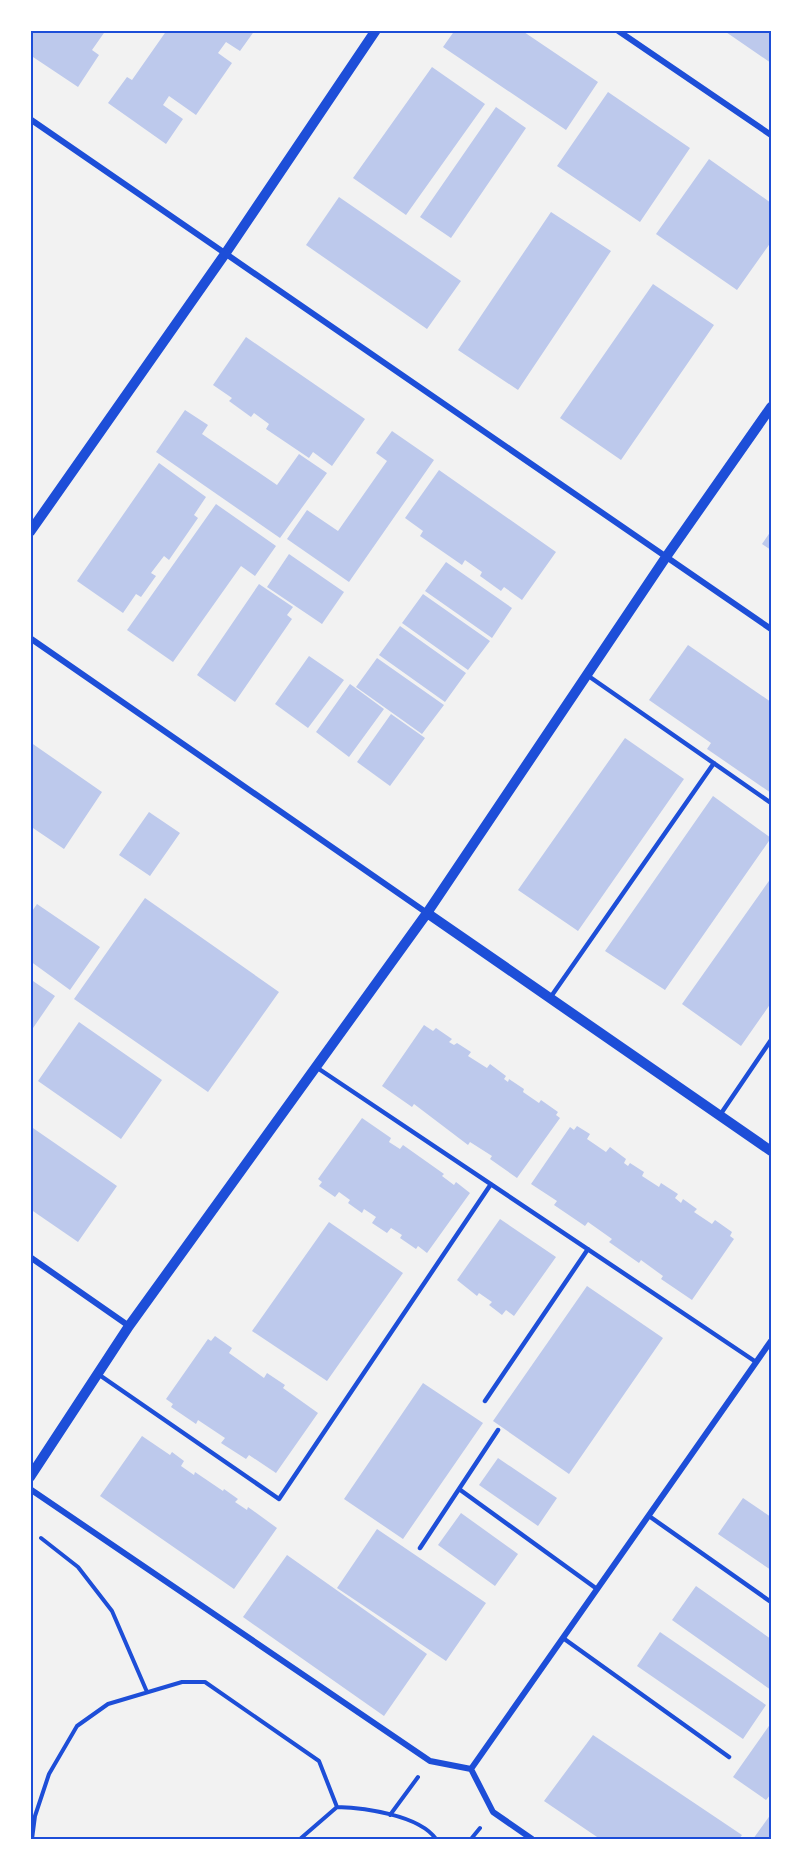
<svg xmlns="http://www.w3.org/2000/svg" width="801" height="1869" font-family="Quicksand,sans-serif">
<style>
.building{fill:#bdc9ec}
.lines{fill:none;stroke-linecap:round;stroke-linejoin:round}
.path{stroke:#1d4ed8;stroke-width:4}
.service{stroke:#1d4ed8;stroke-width:4.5}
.minor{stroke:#1d4ed8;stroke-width:6}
.tertiary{stroke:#1d4ed8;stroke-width:10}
.neatline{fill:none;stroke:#1d4ed8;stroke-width:2}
</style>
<rect width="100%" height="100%" fill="#f2f2f2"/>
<path class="building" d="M30 30H106L92 50 99 55 78 87 30 55Z
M167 30H255L240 51 226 42 218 53 232 63 196 115 169 96 163 105 183 119 166 144 108 103 127 77 132 80Z
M455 30H521L598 82 566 130 443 47Z
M723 30H771V63Z
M432 67 485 104 406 215 353 178Z
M608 92 690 148 640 222 557 166Z
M496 107 526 128 451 238 420 217Z
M709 159 771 203V242L737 290 656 234Z
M339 197 461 281 427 329 306 245Z
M551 212 611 251 518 390 458 350Z
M653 284 714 325 621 460 560 418Z
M246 337 365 419 332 466 313 452 309 458 266 429 269 424 254 413 251 417 229 401 232 398 213 385Z
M185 410 208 425 202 434 277 485 299 454 327 473 280 538 156 452Z
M392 431 434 460 349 582 287 539 307 510 338 531 387 461 376 453Z
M159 463 206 497 194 515 198 518 169 560 164 556 151 573 156 576 141 597 136 594 123 613 77 581Z
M439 470 556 552 522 600 504 587 501 591 480 576 482 572 465 560 462 565 420 536 423 531 405 518Z
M216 504 276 546 255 576 241 566 173 662 127 630Z
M771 531V550L762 544Z
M289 554 344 592 322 624 267 587Z
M446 562 512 608 492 638 425 591Z
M259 584 293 607 287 615 292 619 235 702 197 675Z
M423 594 490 641 468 670 402 623Z
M400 626 466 673 445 702 379 655Z
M688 645 771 702V793L707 749 711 743 649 700Z
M309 656 344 680 308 728 275 704Z
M377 658 444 705 422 734 356 687Z
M350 684 384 709 349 757 316 732Z
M391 714 425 738 390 786 357 762Z
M625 738 684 779 578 931 518 890Z
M30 742 102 792 64 849 30 826Z
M713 796 771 838 665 990 605 951Z
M149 812 180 833 150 876 119 855Z
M771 878V1003L741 1046 682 1004Z
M145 898 279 992 208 1092 74 999Z
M37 904 100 947 70 990 30 961V914Z
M30 979 55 996 33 1028 30 1026Z
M79 1022 162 1080 121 1139 38 1081Z
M424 1025 433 1031 436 1028 452 1039 449 1042 454 1045 457 1043 471 1052 468 1056 487 1068 490 1064 506 1076 504 1079 508 1082 509 1079 524 1089 523 1092 539 1103 541 1100 558 1112 556 1115 560 1118 517 1178 490 1159 492 1156 470 1142 468 1145 414 1104 412 1107 382 1086Z
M362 1118 391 1138 389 1142 400 1149 403 1145 444 1174 442 1176 454 1185 456 1182 470 1193 427 1253 418 1246 416 1249 400 1238 402 1235 391 1228 387 1233 372 1223 376 1217 364 1209 362 1213 348 1203 350 1200 339 1192 335 1197 319 1186 322 1182 318 1179Z
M30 1126 117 1186 78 1242 30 1209Z
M577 1126 590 1134 587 1139 606 1152 610 1147 626 1159 624 1163 628 1166 630 1163 644 1172 642 1176 659 1187 661 1183 678 1194 675 1198 681 1203 683 1199 697 1209 694 1212 712 1224 715 1220 732 1232 730 1236 734 1239 692 1300 661 1279 663 1276 641 1260 639 1263 609 1242 612 1239 588 1222 585 1226 554 1205 557 1201 531 1184 570 1127 574 1130Z
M500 1219 556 1257 514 1316 506 1310 502 1315 489 1305 492 1302 479 1293 477 1296 457 1280Z
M329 1222 403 1273 327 1381 252 1331Z
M587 1286 663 1338 569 1474 493 1421Z
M215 1336 232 1348 229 1353 264 1378 267 1373 285 1385 283 1388 318 1413 276 1473 249 1455 246 1459 221 1443 225 1438 198 1420 196 1424 171 1407 173 1404 166 1399 208 1339 211 1341Z
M423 1383 483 1423 403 1539 344 1499Z
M142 1436 170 1455 172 1452 184 1461 181 1466 194 1475 195 1472 223 1491 224 1489 238 1499 235 1502 247 1510 248 1507 277 1528 234 1589 100 1496Z
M498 1458 557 1498 538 1526 479 1485Z
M743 1498 771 1517V1570L718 1534Z
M461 1513 518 1554 495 1586 438 1545Z
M377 1529 486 1603 446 1661 337 1588Z
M287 1555 427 1654 384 1716 243 1617Z
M696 1586 771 1639V1690L672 1620Z
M660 1632 766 1705 743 1739 637 1666Z
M771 1723V1794L766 1800 733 1777Z
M593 1735 742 1835 739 1839H600L544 1801Z
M771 1814V1839H753Z"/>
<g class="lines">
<path class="path" d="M41 1538 78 1567 112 1611 147 1692
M390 1815 418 1777
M32 1839 35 1816 49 1774 77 1726 108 1704 182 1682H205L319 1761 337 1807
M300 1839 337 1807C365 1808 419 1815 436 1839
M471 1839 480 1828"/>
<path class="service" d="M587 675 771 803
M550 998 714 763
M316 1067 756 1362
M720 1115 771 1040
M98 1374 279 1499 491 1184
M485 1401 588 1249
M459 1489 597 1589
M649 1516 771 1602
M420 1548 498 1430
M563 1638 729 1757"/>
<path class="minor" d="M617 30 771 135
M30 119 771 629
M30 638 427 913
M30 1257 129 1326
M30 1489 430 1761 471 1769 493 1812 532 1839
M471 1769 771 1341"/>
<path class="tertiary" d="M30 532 225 254 376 30
M427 913 771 1151
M30 1477 129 1326 427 913 666 557 771 407"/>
</g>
<rect width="801" height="1869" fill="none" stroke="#ffffff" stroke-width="63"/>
<rect x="32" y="32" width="738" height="1806" class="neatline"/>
</svg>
